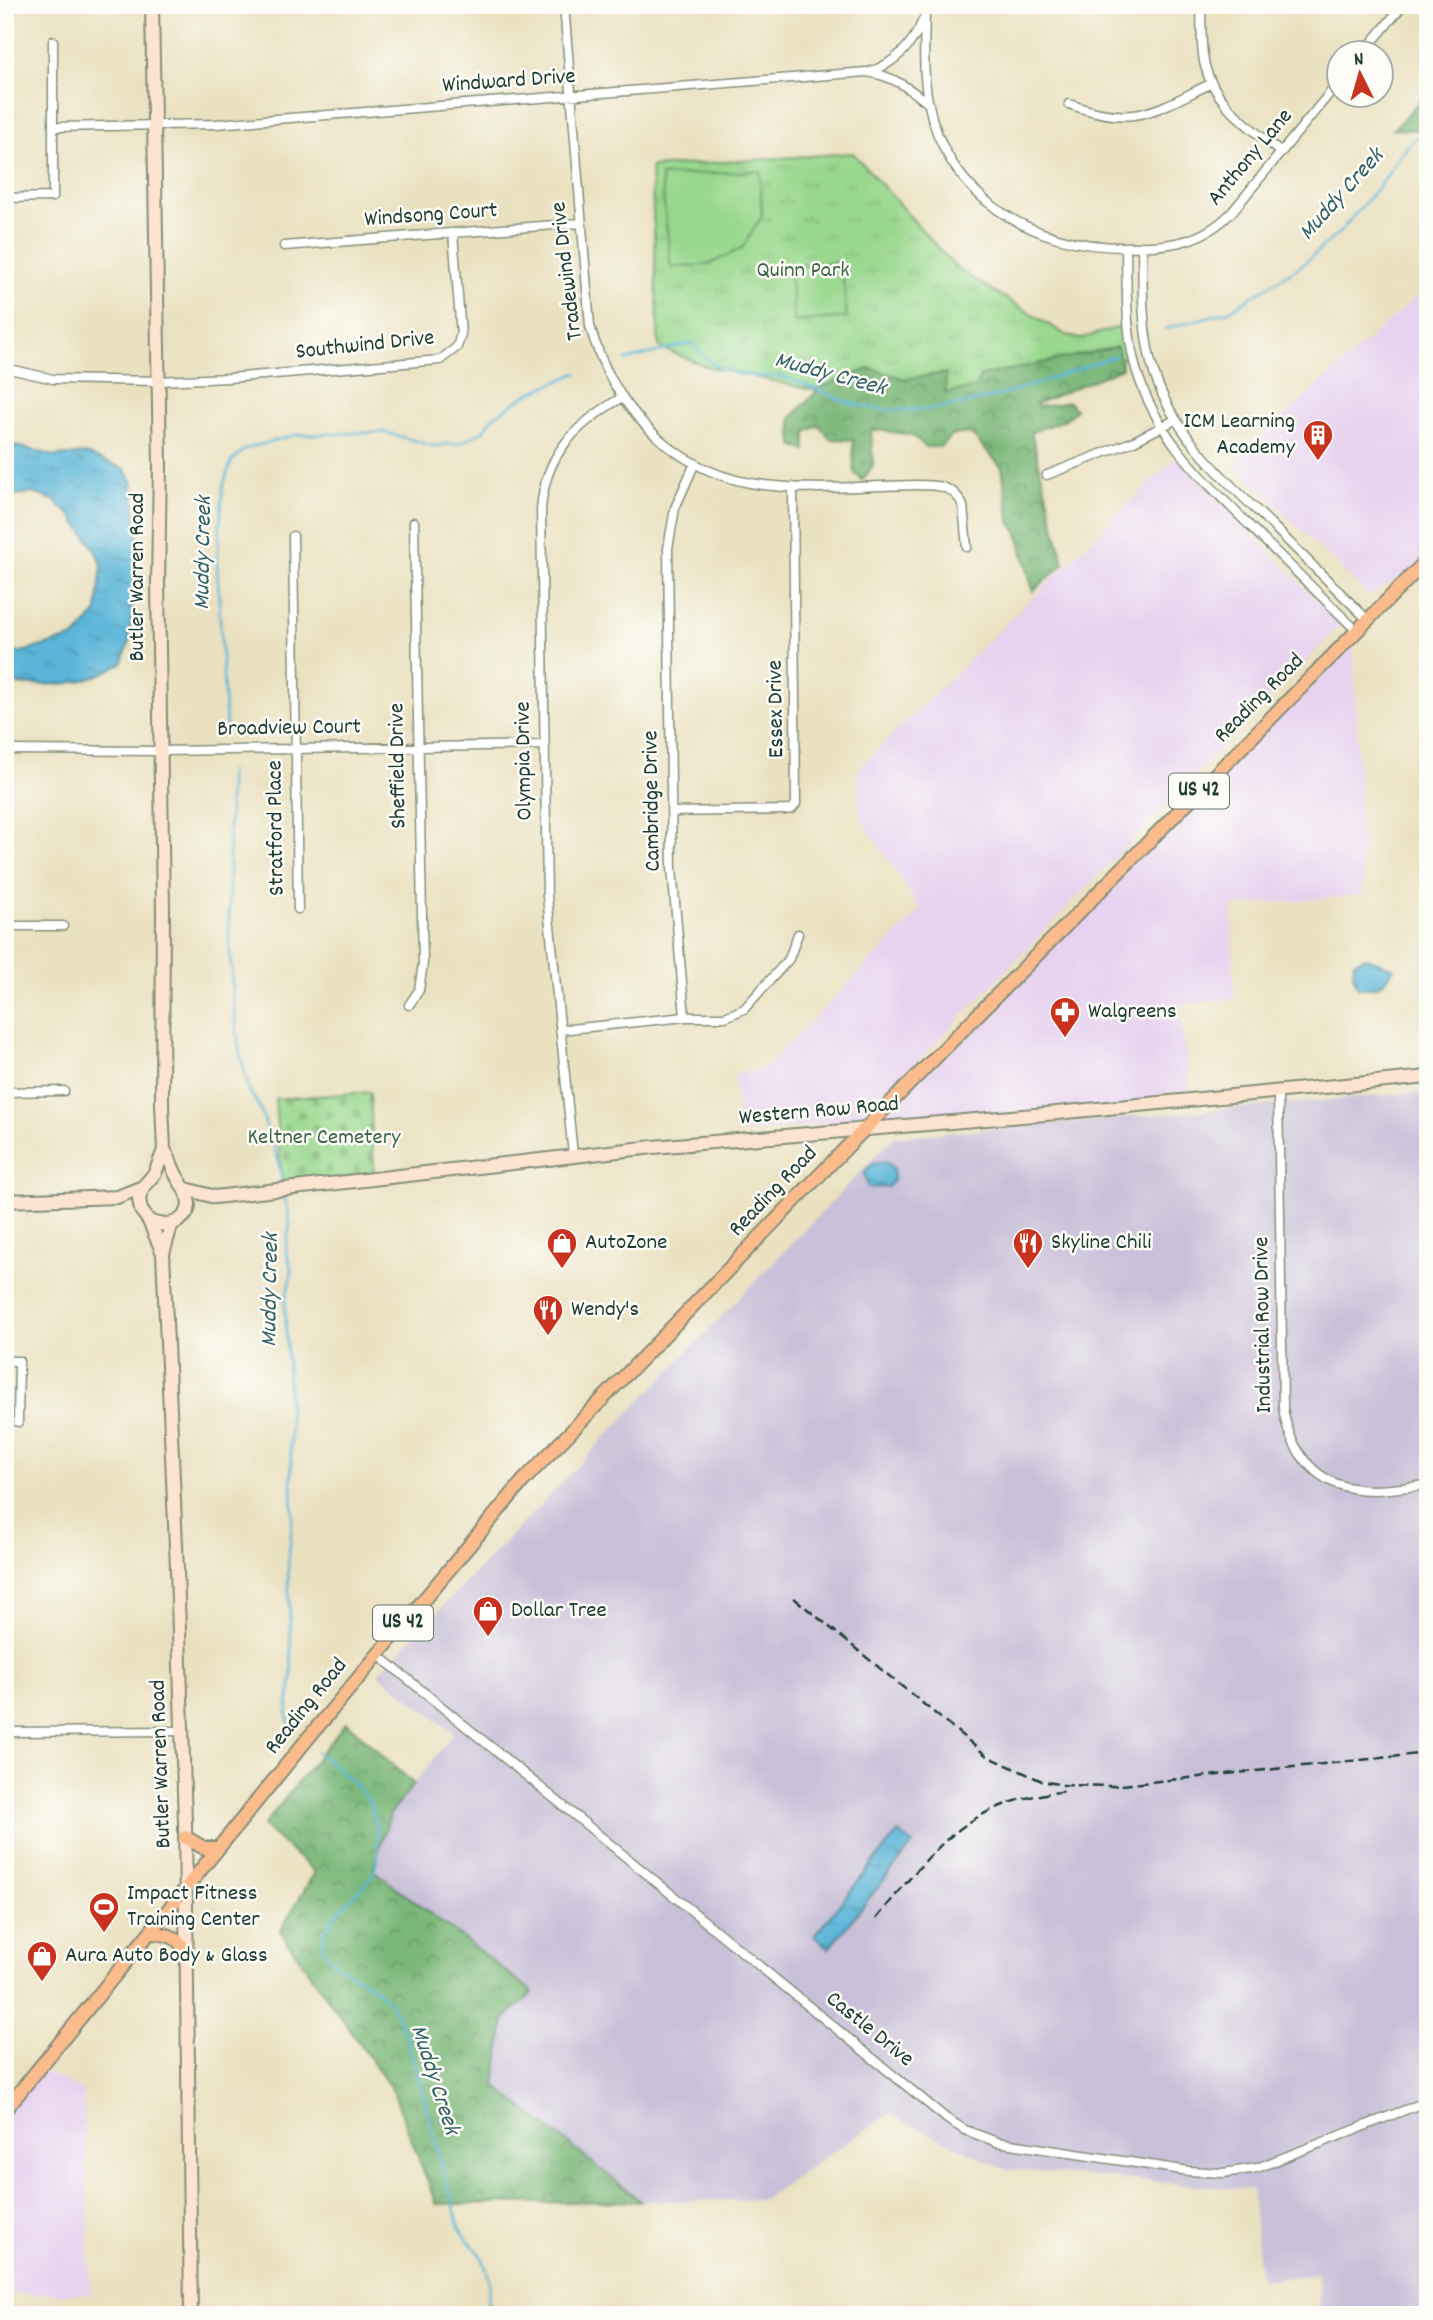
<svg xmlns="http://www.w3.org/2000/svg" width="1433" height="2320" font-family="Dekko,sans-serif">
<style>
.built{fill:#e7d2ef}
.industrial{fill:#c8bfd8}
.grass{fill:url(#grass-tufts);stroke:#5c8a61;stroke-width:2}
.forest{fill:url(#forest-crowns);stroke:#4d7a56;stroke-width:2}
.cemetery{fill:url(#cemetery-stones);stroke:#5c8a61;stroke-width:2}
.garden{fill:#9ad88e;stroke:#5c8a61;stroke-width:2}
.water{fill:url(#water-ripples);stroke:#3c7986;stroke-width:2}
.lines{fill:none;stroke-linecap:round;stroke-linejoin:round}
.stream{stroke:#5ab5d8;stroke-width:2.5}
.street-casing{stroke:#848f7a;stroke-width:11}
.secondary-casing{stroke:#848f7a;stroke-width:16}
.primary-casing{stroke:#848f7a;stroke-width:16}
.street{stroke:#fff;stroke-width:8}
.secondary{stroke:#fde4d1;stroke-width:12}
.primary{stroke:#fbbb8c;stroke-width:12}
.rail{stroke:#1f3d34;stroke-width:2.5;stroke-dasharray:10 5;stroke-linecap:butt}
.labels{text-anchor:middle;dominant-baseline:central;stroke-width:5;stroke-linejoin:round;paint-order:stroke}
.shield{fill:#fdfcf7;stroke:#62766e;stroke-width:2}
.shield-label{font-size:21px;font-weight:bold;fill:#1f3d34}
.street-label{font-size:23px;fill:#1f3d34;stroke:#fdfcf7}
.park-label{font-size:23px;fill:#3e644a;stroke:#fdfcf7}
.poi-label{font-size:23px;fill:#1f3d34;stroke:#fdfcf7;text-anchor:start}
.water-label{font-size:24px;font-style:italic;fill:#316165;stroke:#fdfcf7}
</style>
<defs>
<pattern id="grass-tufts" width="24" height="20" patternUnits="userSpaceOnUse" patternTransform="scale(1.75)"><rect width="24" height="20" fill="#9ad88e"/><path d="M3 7l-1-3M5 7V3M7 7l1-3M15 17l-1-3M17 17v-4M19 17l1-3" fill="none" stroke="#84ba7b"/></pattern>
<pattern id="forest-crowns" width="20" height="18" patternUnits="userSpaceOnUse" patternTransform="scale(1.75)"><rect width="20" height="18" fill="#7bb879"/><path d="M2 6a3 3 0 1 1 6 0M12 15a3 3 0 1 1 6 0" fill="none" stroke="#649764"/></pattern>
<pattern id="cemetery-stones" width="16" height="16" patternUnits="userSpaceOnUse" patternTransform="scale(1.75)"><rect width="16" height="16" fill="#9ad88e"/><path d="M2 7V4a2 2 0 0 1 4 0v3zM10 15v-3a2 2 0 0 1 4 0v3z" fill="#84ba7b"/></pattern>
<pattern id="water-ripples" width="26" height="14" patternUnits="userSpaceOnUse" patternTransform="scale(1.75)"><rect width="26" height="14" fill="#5ab5d8"/><path d="M2 4q2-2 4 0t4 0M15 11q2-2 4 0t4 0" fill="none" stroke="#4a94b0"/></pattern>
</defs>
<rect width="100%" height="100%" fill="#fdfcf7"/>
<filter id="ink" filterUnits="userSpaceOnUse"><feTurbulence type="fractalNoise" baseFrequency=".0143" numOctaves="2"/><feDisplacementMap in="SourceGraphic" scale="14" xChannelSelector="R" yChannelSelector="G"/><feConvolveMatrix kernelMatrix="1 2 1 2 8 2 1 2 1" color-interpolation-filters="sRGB"/></filter>
<filter id="wash" filterUnits="userSpaceOnUse"><feTurbulence type="fractalNoise" baseFrequency=".00686" numOctaves="4" result="noise"/><feDisplacementMap in="SourceGraphic" scale="28" xChannelSelector="R" yChannelSelector="G"/><feGaussianBlur stdDeviation="1.57" result="paint"/><feColorMatrix in="noise" values="0 0 0 0 0 0 0 0 0 0 0 0 0 0 0 0 0 1.4 0 .05"/><feComposite in="paint" operator="in"/></filter>
<g filter="url(#wash)">
<rect width="100%" height="100%" fill="#eae1c0"/>
<path class="built" d="M1428 286V560L1369 596 1233 463Z
M1176 457 1341 624 861 1120 739 1134 735 1074 763 1070 921 910 860 817 858 769Z
M1353 635 1363 895 1232 906 1234 999 1180 1005 1190 1101 866 1128Z
M39 2069 83 2090 91 2294H5V2110Z"/>
<path class="industrial" d="M1428 1092V2315H1320L1318 2274 1260 2280 1252 2190 1004 2169 889 2114 762 2200 641 2201 495 2086 504 2020 533 1993 373 1869 390 1814 454 1733 378 1674 894 1137Z"/>
<path class="grass" d="M853 153 956 268 1066 335 1080 339 1125 325 1129 356 1020 399 849 398 705 366 659 347 651 167Z"/>
<path class="forest" d="M1428 93V130L1393 129Z
M1117 347 1122 368 1036 404 1038 407 1069 402 1076 410 1064 420 1031 432 1064 564 1033 591 1018 534 1010 522 1002 467 970 433 952 435 940 447H926L912 435 871 429 873 465 862 481 854 472 853 440 830 439 819 425 806 432V451L793 445 791 418 821 387 870 368 906 379 946 373 945 393 976 387 980 376Z
M346 1722 414 1784 390 1814 373 1870 533 1992 504 2020 495 2086 641 2201 436 2204 393 2091 280 1931 315 1872 263 1826Z"/>
<path class="cemetery" d="M370 1092 374 1173 282 1190 275 1099Z"/>
<path class="garden" d="M760 171 762 216 742 248 710 264 671 268 661 176Z
M841 262 847 317 794 322 790 266Z"/>
<path class="water" d="M5 443 55 456 86 454 125 469 133 483 138 544 129 643 122 663C80 689 53 685 5 684V653L21 652 75 637 97 612 102 564 94 548 72 516 53 500 33 493 5 496Z
M1365 957 1394 968C1385 985 1376 989 1358 988L1353 975 1354 962Z
M886 1161 894 1169 893 1181 888 1187 868 1188 864 1173 873 1163Z
M898 1832 913 1844 829 1948 814 1936Z"/>
<g class="lines">
<path class="stream" d="M1165 329 1229 311 1302 265 1340 232 1384 180 1398 158 1415 138 1428 129
M626 360 692 343C711 366 724 375 755 376 763 376 773 376 781 377 809 382 834 401 862 406 947 423 1036 383 1115 356
M226 729 217 564 223 487 231 462 245 449 295 435 384 432 434 446 460 443 483 431 493 417 526 395 577 373
M229 771V934L233 1001 239 1049 249 1090 260 1108 277 1157 283 1185
M284 1192 290 1223 286 1250 292 1272 285 1302 293 1512 288 1567 292 1677 287 1714 292 1734
M317 1752C330 1763 360 1786 368 1800 378 1819 383 1860 370 1878 351 1905 329 1909 321 1946L336 1964 376 1989 390 2003 406 2035 460 2229 483 2259 490 2281 486 2315"/>
</g>
</g>
<g filter="url(#ink)">
<g class="lines">
<g class="street-casing">
<path id="street" d="M564 5 590 326C611 403 669 468 750 483 804 492 862 486 916 485 936 485 955 485 963 506L967 547
M925 5C925 37 922 70 928 101 947 198 1032 247 1124 247 1168 246 1200 245 1232 212L1338 83
M1201 5C1202 25 1200 47 1205 66 1215 105 1252 128 1281 153
M1364 52 1403 5
M872 71C897 62 913 44 923 20
M1069 104C1135 128 1152 112 1212 83
M54 127 216 124 866 72C892 75 909 88 929 104
M5 198 53 197V41
M284 246 581 223
M1142 246C1143 289 1141 332 1154 373 1175 438 1226 480 1273 526 1305 558 1336 589 1368 620
M1126 247C1127 287 1125 330 1136 369 1157 438 1201 477 1250 526 1286 562 1321 596 1357 631
M5 368 53 379 158 381 229 378 440 360 457 347 461 334 453 233
M1047 475 1134 441 1175 420
M293 536 298 909
M5 750 161 751 544 745
M671 812 785 810 792 809 796 804 793 487
M5 926H63
M409 1005 419 990 423 963 414 522
M685 1017H725L744 1009 789 959 798 934
M560 1030 685 1017 672 868 668 548 675 508 695 463
M5 1092 64 1091
M1278 1092 1283 1407C1288 1445 1311 1481 1352 1488 1376 1493 1403 1487 1428 1485
M573 1155 547 896 541 510C545 454 575 425 621 398
M5 1361H19L18 1422
M377 1654 947 2119 965 2130 997 2142 1189 2171 1223 2173 1257 2168 1428 2101
M5 1732 181 1731"/>
</g>
<g class="secondary-casing">
<path id="secondary" d="M152 5 160 465 158 583 163 911 162 1104 164 1150 155 1173 143 1187 139 1199 141 1210 149 1221 163 1253
M186 1189 215 1197 653 1147 1046 1114 1428 1077
M5 1201 117 1197 143 1187
M149 1221C158 1225 167 1226 176 1222 197 1211 188 1194 179 1180 172 1170 171 1159 164 1150
M172 1223 163 1253 177 1569 185 1823 191 2315"/>
</g>
<g class="primary-casing">
<path id="primary" d="M185 1837 204 1848H218
M151 1933C168 1934 178 1936 186 1952
M5 2110 309 1737 524 1480 843 1151 1428 559"/>
</g>
<use href="#street" class="street"/>
<use href="#secondary" class="secondary"/>
<use href="#primary" class="primary"/>
<path class="rail" d="M794 1598 987 1756 1042 1781 1064 1785 1112 1786 1428 1753
M876 1919C937 1846 965 1802 1067 1791"/>
</g>
</g>
<defs>
<g id="building-pin" transform="scale(1.575)"><path d="M0 17L-7.5 6A9.5 9.5 0 1 1 7.5 6Z" fill="#c8321e" stroke="#fdfcf7"/><path d="M-4-6H4V6H1V3H-1V6H-4ZM-2.5-4.3h1.7v1.8h-1.7ZM.8-4.3h1.7v1.8H.8ZM-2.5-1h1.7V.8h-1.7ZM.8-1h1.7V.8H.8Z" fill="#fff"/></g>
<g id="pharmacy-pin" transform="scale(1.575)"><path d="M0 17L-7.5 6A9.5 9.5 0 1 1 7.5 6Z" fill="#c8321e" stroke="#fdfcf7"/><path d="M-2-6h4v4h4v4h-4v4h-4v-4h-4v-4h4Z" fill="#fff"/></g>
<g id="shop-pin" transform="scale(1.575)"><path d="M0 17L-7.5 6A9.5 9.5 0 1 1 7.5 6Z" fill="#c8321e" stroke="#fdfcf7"/><path d="M-5-2.5h2.3a2.7 3.5 0 0 1 5.4 0H5L5.5 6h-11ZM-1.5-2.5h3a1.5 2.3 0 0 0-3 0Z" fill="#fff"/></g>
<g id="restaurant-pin" transform="scale(1.575)"><path d="M0 17L-7.5 6A9.5 9.5 0 1 1 7.5 6Z" fill="#c8321e" stroke="#fdfcf7"/><path d="M-5-6h1v4h1v-4h1v4h1v-4h1v5L-1.5 .5V6h-2V.5L-5-1ZM5-6V6H3V1.5H1.5Q1.5-4 5-6Z" fill="#fff"/></g>
<g id="stadium-pin" transform="scale(1.575)"><path d="M0 17L-7.5 6A9.5 9.5 0 1 1 7.5 6Z" fill="#c8321e" stroke="#fdfcf7"/><path d="M0-5a6.5 5 0 1 0 0 10a6.5 5 0 1 0 0-10ZM-3.5-1.8h7v3.6h-7Z" fill="#fff"/></g>
</defs>
<g fill-rule="evenodd">
<use href="#building-pin" x="1318" y="435"/>
<use href="#pharmacy-pin" x="1065" y="1012"/>
<use href="#shop-pin" x="562" y="1243"/>
<use href="#restaurant-pin" x="1028" y="1243"/>
<use href="#restaurant-pin" x="548" y="1310"/>
<use href="#shop-pin" x="488" y="1611"/>
<use href="#stadium-pin" x="104" y="1907"/>
<use href="#shop-pin" x="42" y="1956"/>
</g>
<g class="labels">
<g class="shield">
<rect x="1169" y="773.5" width="60" height="35" rx="5"/>
<rect x="373" y="1605.5" width="60" height="35" rx="5"/>
</g>
<g class="shield-label">
<text x="1199" y="791">US 42</text>
<text x="403" y="1623">US 42</text>
</g>
<g class="street-label">
<text transform="translate(509 82) rotate(-4)">Windward Drive</text>
<text transform="translate(1251 158) rotate(-50)">Anthony Lane</text>
<text transform="translate(431 216) rotate(-4)">Windsong Court</text>
<text transform="translate(568 271) rotate(-97)">Tradewind Drive</text>
<text transform="translate(365 346) rotate(-6)">Southwind Drive</text>
<text transform="translate(138 577) rotate(-90)">Butler Warren Road</text>
<text transform="translate(1260 699) rotate(-45)">Reading Road</text>
<text transform="translate(777 709) rotate(-91)">Essex Drive</text>
<text transform="translate(289 729) rotate(-1)">Broadview Court</text>
<text transform="translate(525 761) rotate(-91)">Olympia Drive</text>
<text transform="translate(399 766) rotate(-91)">Sheffield Drive</text>
<text transform="translate(653 801) rotate(-91)">Cambridge Drive</text>
<text transform="translate(277 828) rotate(-91)">Stratford Place</text>
<text transform="translate(819 1112) rotate(-5)">Western Row Road</text>
<text transform="translate(774 1192) rotate(-46)">Reading Road</text>
<text transform="translate(1264 1325) rotate(-91)">Industrial Row Drive</text>
<text transform="translate(307 1707) rotate(-51)">Reading Road</text>
<text transform="translate(162 1764) rotate(-92)">Butler Warren Road</text>
<text transform="translate(869 2030) rotate(39)">Castle Drive</text>
</g>
<g class="park-label">
<text x="803" y="271">Quinn Park</text>
<text x="324" y="1138">Keltner Cemetery</text>
</g>
<g class="poi-label">
<text x="1295" y="422" text-anchor="end">ICM Learning<tspan x="1295" dy="26">Academy</tspan></text>
<text x="1088" y="1012">Walgreens</text>
<text x="585" y="1243">AutoZone</text>
<text x="1051" y="1243">Skyline Chili</text>
<text x="571" y="1310">Wendy's</text>
<text x="511" y="1611">Dollar Tree</text>
<text x="127" y="1894">Impact Fitness<tspan x="127" dy="26">Training Center</tspan></text>
<text x="65" y="1956">Aura Auto Body &amp; Glass</text>
</g>
<g class="water-label">
<text transform="translate(1342 195) rotate(-48)">Muddy Creek</text>
<text transform="translate(830 375) rotate(15)">Muddy Creek</text>
<text transform="translate(204 553) rotate(-89)">Muddy Creek</text>
<text transform="translate(271 1290) rotate(-89)">Muddy Creek</text>
<text transform="translate(434 2080) rotate(72)">Muddy Creek</text>
</g>
</g>
<rect width="1433" height="2320" fill="none" stroke="#fdfcf7" stroke-width="28"/>
<g transform="translate(1360 74) rotate(355)"><circle r="33" fill="#fdfcf7" stroke="#a4b0a9" stroke-width="2"/>
<path d="M0-5L12 26L0 18L-12 26Z" fill="#c8321e"/>
<text y="-10" font-size="19" font-weight="bold" text-anchor="middle" fill="#1f3d34">N</text>
</g>
</svg>
